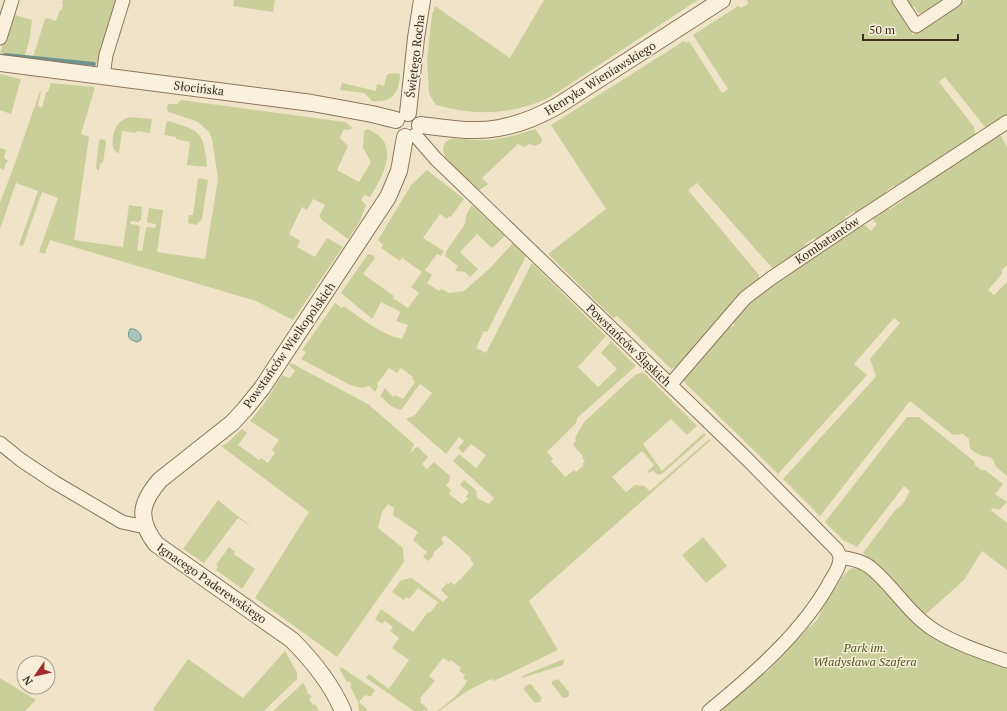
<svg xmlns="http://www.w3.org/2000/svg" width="1007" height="711" font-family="'PT Serif',serif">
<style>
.green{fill:#c9cf9b}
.water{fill:#a9c4bc;stroke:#6f938a}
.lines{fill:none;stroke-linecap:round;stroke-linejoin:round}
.stream{stroke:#6f938a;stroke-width:4}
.minor-casing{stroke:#8d765c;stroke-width:15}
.tertiary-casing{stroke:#8d765c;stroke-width:18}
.minor{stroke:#faf1dc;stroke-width:13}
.tertiary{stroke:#faf1dc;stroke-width:16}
.labels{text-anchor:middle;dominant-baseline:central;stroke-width:3;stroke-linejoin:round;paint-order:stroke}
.street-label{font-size:12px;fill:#3d2e20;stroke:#f7eed8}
.park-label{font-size:12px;font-style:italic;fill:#4d5a26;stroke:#f7eed8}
</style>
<rect width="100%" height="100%" fill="#f0e4c8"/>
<path class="green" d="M16 0H19L15 15 32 20 30 37 25 56 0 54Z
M63 0H118L97 63 33 57 45 19 48 18 56 21 60 10H61L63 5 62 4Z
M234 0H275L273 12 233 6Z
M544 0H698L558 92C552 95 546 100 539 102 505 115 471 115 436 105L429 94 427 61 430 31 432 14 435 6 510 58Z
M747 0H891L913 35 965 0H1007V118L988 128 985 127 945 77 939 82 974 127 976 138 898 188 893 186 885 192 887 195 858 215 854 211 845 217 846 222 820 239 814 238 805 244 808 247 774 270 697 183 688 190 759 275V279L716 320 678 366 671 369 617 316 613 318 548 254 606 209 551 125 684 41 686 43 689 41 722 93 728 89 693 35 738 6 741 8 748 4Z
M903 0H946L925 14 918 13 914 6 909 9Z
M390 73 400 74C399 94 392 103 372 101L364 93 340 90 342 83 376 91 377 84 384 86 387 75Z
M0 74 21 79 11 114 0 110Z
M51 83 95 87 81 134 89 137 74 240 123 247 129 205 142 207 141 220 138 222 131 221 130 224 138 225 140 227 137 250 142 251 146 228 148 227 155 228 156 224 148 223 147 221 149 208 163 210 157 252 205 259 218 179 212 139 209 132 198 122 169 112 167 110 168 104H177L181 100 345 122 353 128 348 130 344 129 340 138 348 146 337 170 359 182 371 162 363 148 364 131 367 129C402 142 384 175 370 197L364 195 361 200 366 205 360 221 348 239 322 220 319 216 325 205 313 199 307 210 302 207 289 234 300 241 297 247 315 257 327 238 343 247 293 320 256 301 50 240 45 254 39 252 58 198 42 192 23 246 19 245 38 191 16 183 0 229V203L15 163 40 91H41L38 106 42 108 46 92H48Z
M130 117 152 119 150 133 137 131 136 133 122 131 119 153C108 151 113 129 119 123 122 120 126 118 130 117Z
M167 121C200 130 204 131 207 167L187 165 190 142 176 139V137L164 135Z
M535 129 542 139 541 143 535 146 529 144 524 147 518 144 482 178 488 184 480 190 474 189 443 160 446 158C443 153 441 146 447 141 453 136 467 140 474 140 495 141 515 136 535 129Z
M996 135 1001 136 1007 147V265L1002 270V274L988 290 994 295 1007 282V476L996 467C992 453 988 459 978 454 975 453 972 450 970 448L969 439 963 434 953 435 910 401 820 516 783 479 873 380 876 376 870 359 900 323 894 318 854 364 867 375 778 474 682 380 728 327 734 326 735 315 746 302 775 280 778 282 848 231 852 232 860 225 866 226 871 231 877 224 874 221 872 215 884 207 890 209 904 200 902 196Z
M101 139 105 140 106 143 103 162 100 164 99 170H97L96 166 99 141Z
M0 148 6 150 4 158 8 161V162H6L4 170 0 168Z
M427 170 464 199 450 218 449 216 447 219 440 214 423 238 444 251 441 256 437 254 425 270 432 275 427 283 439 291 442 289 449 293 464 291 490 268 513 243 526 256 487 332 484 331 476 348 486 353 532 263 606 336 578 367 598 387 617 369 601 353 611 341 636 366 577 418 576 423 547 452 553 459 551 461 565 477 574 470 576 472 584 465 582 464 585 461 583 459 582 455 573 445 576 440 575 438 584 422 635 375 643 372 697 426 687 435 671 419 643 444 662 471 704 433 706 435 663 473 659 475 653 471 648 473 647 472 654 465 642 451 612 477 626 492 635 485 644 486 650 491 706 442 710 439 711 440 529 601 558 650 494 681 491 679 467 691 439 711H437L455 697 465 685V684L467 681 463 678 465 675 459 671 461 668 451 660 449 662 443 658 429 676 435 681 420 698 421 700 420 702 428 709 427 711 424 710 423 711H414L366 678 369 674 389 689 409 660 392 648 399 638 390 631 393 627 385 621 382 624 375 619 381 609 413 632 428 612 430 613 438 602 418 588 409 599 406 597 404 600 392 592 401 580 412 578 443 602 448 597 441 590 447 583 449 584 451 582 454 585 459 580H460L474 564 470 559 471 558 445 535 441 539 444 543 433 553 434 555 428 561 423 557 427 552 413 540 418 532 393 515 394 508 388 504 382 512 378 528 403 548 404 562 337 657 255 598 309 512 221 446 226 444 242 429 247 433 238 445 259 460 261 458 268 463 275 453 272 450 279 440 250 421 266 401 282 375 290 378 295 371 289 365 291 363 368 404 414 444 411 452H412L415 448 418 447 428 457 422 464 427 469 434 462 450 476 449 482 446 485 451 490 449 494 462 504 468 499 466 497 469 492 460 485 464 480 476 490 477 498 489 504 494 498 453 461 459 454 476 468 486 455 471 444 463 453 458 448 464 441 459 437 446 454 406 419 415 415 432 393 420 384 401 410 392 407 380 396 385 388 393 397 395 395 403 399 415 382 412 379 413 377 401 368 397 373 389 368 377 384 378 386 375 392 369 386 362 388 350 385 301 359 306 352 302 350 335 303 342 308 344 306C362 319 380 334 402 339L408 325 396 321 400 313 399 311 381 302 373 318H371L341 293 368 254 373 255 375 258 363 274 394 296 393 298 408 308 419 293 411 287 422 272 402 258 400 261 381 248 383 245 378 240 411 185Z
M198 178 208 180 202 219 196 225 188 223 189 215H193Z
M472 205 505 236 492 248 477 234 460 252 478 269 470 277 465 272 455 271 458 266 445 256 446 254 445 253 465 224 467 213Z
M907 417H919L974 461 975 465 981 470H985L1003 484 995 494 1007 502 999 510 993 508 991 510 988 508 1007 523V570L982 551 964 580 926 614 919 609 882 571 863 553 896 509C904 506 906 497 910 491L904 486 857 547 843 540 825 522Z
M218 500 253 528 238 518 204 563 183 549Z
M703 537 727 566 706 583 682 555Z
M229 547 235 552 234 554 255 569 242 589 216 570 218 566 216 565Z
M852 568 857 569 866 568 929 636 1007 665V711H717L763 671 766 673 808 628C815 623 819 619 821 611 827 602 844 571 852 568Z
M285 651 297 673V679L264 711H155L153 709 188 659 243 698Z
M564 659 563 665 522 678V676Z
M341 667 375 690 371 696H368L365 695 359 702 366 708 367 711H359L358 702 350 686 352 685 349 681 347 682 340 670Z
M0 678 36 700 25 711H0Z
M558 679 569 692V694L568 697 563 698 552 684V681Z
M303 683 308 691 306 692 308 693 312 697 309 699 313 705 315 704 319 711H273Z
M531 684 541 697 542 698 540 702 535 703 524 690 525 686Z"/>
<path class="water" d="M130 329C135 328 138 331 141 335V340L137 342C130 340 126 337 130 329Z"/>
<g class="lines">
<path class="stream" d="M5 55 94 64"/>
<g class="minor-casing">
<path id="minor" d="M899 0 916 26 955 0
M0 38 12 0
M103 76 106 55 123 0
M415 135 436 159 746 458 837 550C838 552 840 555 840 558 840 566 835 574 831 580 804 631 753 675 709 711
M670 385 745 298 770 279 859 219 1007 122
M0 443 21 460 54 482 122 522 145 527
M840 557C851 559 863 561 871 568 893 586 910 615 934 630 954 643 984 653 1007 661"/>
</g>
<g class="tertiary-casing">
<path id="tertiary" d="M0 63 312 103 372 114 396 120
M408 113 416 38 422 0
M420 125C446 128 473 133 499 128 521 124 540 116 559 105L722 0
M343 711C331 683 313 661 292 640L156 544C137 519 140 503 160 480L232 423 245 409 262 388 388 197 399 171 405 137"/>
</g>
<use href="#minor" class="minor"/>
<use href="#tertiary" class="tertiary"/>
</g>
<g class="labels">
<g class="street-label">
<text transform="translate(415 56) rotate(-83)">Świętego Rocha</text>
<text transform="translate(600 78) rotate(-32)">Henryka Wieniawskiego</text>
<text transform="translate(199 88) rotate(7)">Słocińska</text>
<text transform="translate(827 240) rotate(-34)">Kombatantów</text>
<text transform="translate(289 345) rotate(-55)">Powstańców Wielkopolskich</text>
<text transform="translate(629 345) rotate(44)">Powstańców Śląskich</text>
<text transform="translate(212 583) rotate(35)">Ignacego Paderewskiego</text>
</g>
<g class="park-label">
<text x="865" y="647">Park im.<tspan x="865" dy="14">Władysława Szafera</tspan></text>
</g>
</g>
<g transform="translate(36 675) rotate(236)"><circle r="19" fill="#f7eed8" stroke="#ada18e"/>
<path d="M0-3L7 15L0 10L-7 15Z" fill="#9e2a2b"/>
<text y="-6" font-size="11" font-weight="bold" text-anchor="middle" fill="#3d2e20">N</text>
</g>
<path d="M863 34v6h95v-6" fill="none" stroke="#3d2e20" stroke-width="2"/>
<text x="869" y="34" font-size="12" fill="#3d2e20" stroke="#f7eed8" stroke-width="3" paint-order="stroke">50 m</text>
</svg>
